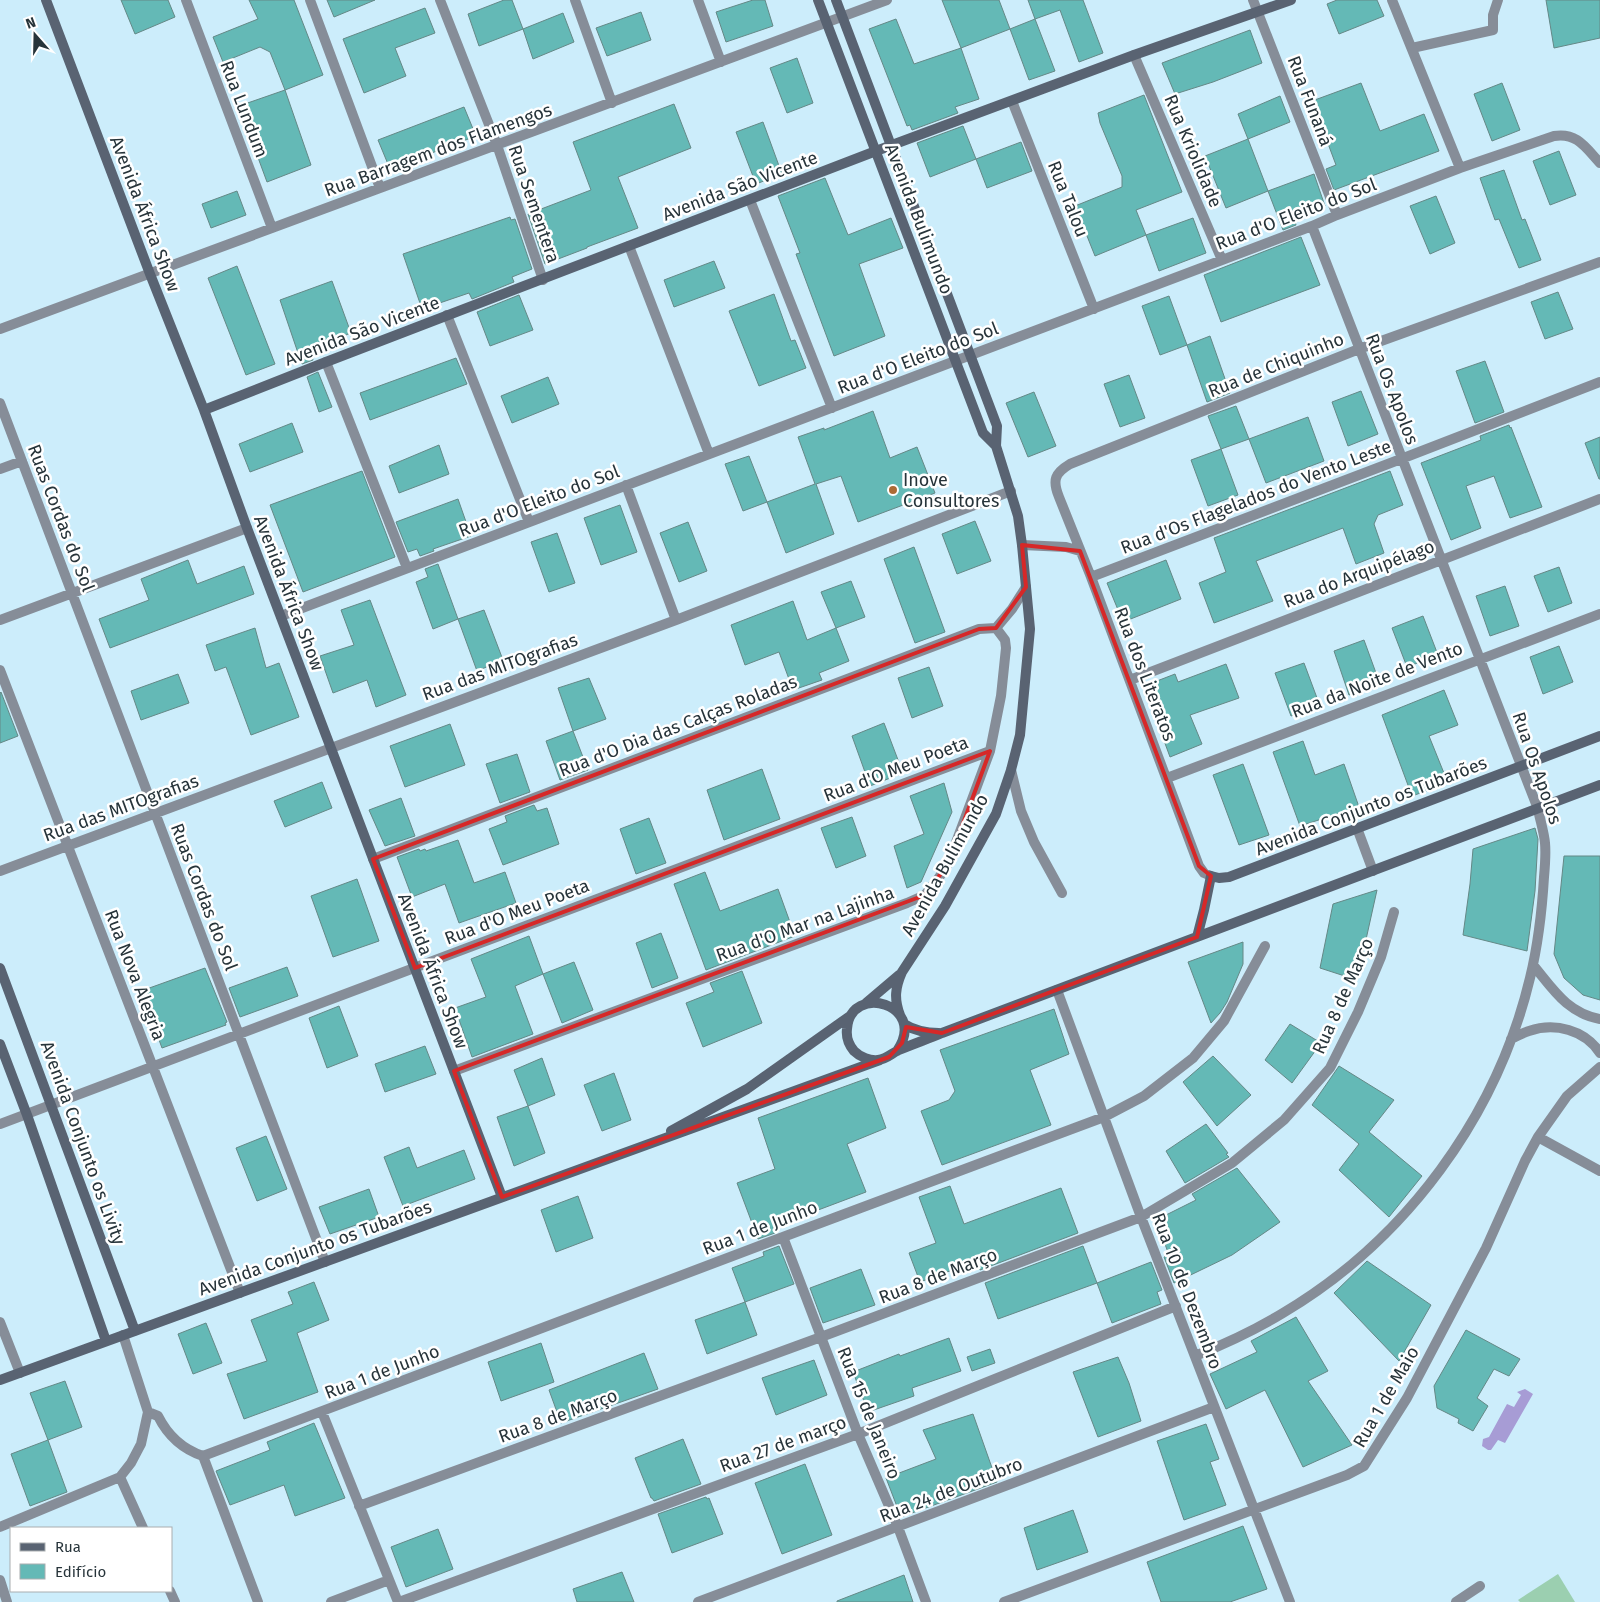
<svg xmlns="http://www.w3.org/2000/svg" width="1600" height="1602" font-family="'Fira Sans',sans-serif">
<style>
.green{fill:#9bcfb0}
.water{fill:#a79cd5}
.building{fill:#64b9b6;stroke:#648886}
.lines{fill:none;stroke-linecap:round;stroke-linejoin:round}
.lane{stroke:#868d98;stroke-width:10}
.street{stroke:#868d98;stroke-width:10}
.secondary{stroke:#596372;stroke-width:10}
.marked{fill:none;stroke:#d62828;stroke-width:4;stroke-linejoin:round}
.poi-dot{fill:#ac6a35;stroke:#fff;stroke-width:2}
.labels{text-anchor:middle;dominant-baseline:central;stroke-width:5;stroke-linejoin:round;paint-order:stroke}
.street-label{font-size:18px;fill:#27343a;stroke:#fff}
.poi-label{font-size:18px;fill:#27343a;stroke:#fff;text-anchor:start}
</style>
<rect width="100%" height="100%" fill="#ccedfb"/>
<path class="green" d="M1558 1574 1575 1602H1520L1518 1600Z"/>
<path class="water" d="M1525 1389 1533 1394 1505 1443 1498 1440 1491 1450H1488L1482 1446 1483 1439 1489 1437 1507 1404 1514 1407 1521 1395 1517 1392Z"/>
<path class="building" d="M121 0H168L175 17 135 34Z
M249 0H294L323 75 285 90 270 52 260 47 223 62 213 37 258 19Z
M327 0H375L334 17Z
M504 0H512L523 29 479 46 468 14Z
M753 0H765L773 26 726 42 716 12Z
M942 0H999L1010 29 961 48 979 99 955 107 958 113 912 130 910 125 907 126 869 29 896 19 914 64 961 48Z
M1028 0H1083L1103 53 1079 62 1060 10 1035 19Z
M1337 0H1377L1384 16 1339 34 1327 4Z
M1546 0H1600V38L1554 48Z
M425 8 435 33 395 48 406 76 364 93 343 39Z
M641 12 651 40 607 56 596 28Z
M563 13 574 42 533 59 523 29Z
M1035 19 1055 71 1029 80 1010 29Z
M1250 30 1262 63 1213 82 1175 94 1162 63Z
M797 58 813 103 787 113 770 68Z
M1361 83 1380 131 1424 114 1439 151 1334 190 1326 169 1336 165 1312 101Z
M1502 83 1520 130 1492 141 1474 94Z
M285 90 311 165 267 182 239 106Z
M1144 95 1182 192 1136 210 1146 235 1095 256 1075 206 1122 187V176L1100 123 1098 113Z
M1280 96 1290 122 1248 139 1238 114Z
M674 104 691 148 618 177 638 228 587 247V248L545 264 528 214 591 190 573 142Z
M464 107 476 136 390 169 378 140Z
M763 122 782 174 756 184 736 132Z
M963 126 976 159 930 177 917 143Z
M1248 139 1268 191 1226 208 1205 156Z
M1021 142 1032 171 987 188 976 159Z
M1559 151 1576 195 1550 205 1533 161Z
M1504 170 1522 220 1525 219 1541 260 1519 268 1499 219 1495 220 1480 178Z
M1314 174 1325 206 1294 217 1296 225 1283 230 1268 191Z
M825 178 848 235 891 218 903 248 859 264 885 336 834 356 796 254 800 253 778 196Z
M237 191 246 215 211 228 202 204Z
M1436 196 1455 243 1430 254 1410 206Z
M510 217 511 220 515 219 532 269 512 277 514 282 472 299 469 293 422 309 403 254Z
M1193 218 1206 253 1159 271 1146 235Z
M1301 237 1320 285 1221 322 1204 275Z
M714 261 725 288 674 307 664 280Z
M237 266 275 364 246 375 208 278Z
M332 281 351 333 298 353 280 300Z
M1558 292 1573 329 1545 339 1531 302Z
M774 294 791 341 795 340 806 368 759 386 729 311Z
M519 295 533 330 490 346 477 312Z
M1169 296 1187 345 1160 355 1142 306Z
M1210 336 1230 393 1207 402 1187 345Z
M312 356 313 360 302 364 301 360Z
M456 358 467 384 370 420 360 393Z
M1485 361 1504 412 1475 423 1456 371Z
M318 372 332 407 319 412 307 377Z
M1129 375 1145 418 1120 427 1104 384Z
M548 377 559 404 512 423 501 396Z
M1361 391 1378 434 1348 446 1332 402Z
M1034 392 1056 446 1028 457 1006 403Z
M1236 406 1249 439 1221 449 1208 416Z
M873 411 890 458 917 447 935 493 858 522 841 476 816 484 834 534 786 553 767 502 815 484 798 437 824 428V430Z
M1308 417 1324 461 1266 483 1249 439Z
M292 423 303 452 250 472 239 444Z
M1509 425 1510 428 1511 427 1542 507 1510 518 1494 476 1466 486 1481 528 1451 540 1421 463 1481 440 1480 436Z
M1600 437V479H1599L1585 443Z
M439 445 449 474 399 493 389 466Z
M1221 449 1238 495 1208 506 1191 460Z
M749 456 767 502 743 511 725 464Z
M362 471 395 557 303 592 270 505Z
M1390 471 1403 505 1378 515 1374 524 1384 553 1356 564 1343 528 1256 561 1273 601 1214 623 1199 583 1226 572 1214 538Z
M458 499 471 536 433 549 434 551 420 556 417 549 408 552 396 522Z
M620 505 637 552 601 565 584 518Z
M975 521 991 561 957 574 942 534Z
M688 522 707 571 679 582 660 533Z
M557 533 575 583 549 592 531 542Z
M914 547 945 632 915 643 884 559Z
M188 560 197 584 244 566 254 594 110 648 99 619 149 600 141 579Z
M1166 560 1181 599 1123 622 1107 583Z
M438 564 458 619 433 629 416 582 428 577 425 569Z
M1559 567 1572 603 1548 612 1534 576Z
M851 581 865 617 836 628 821 592Z
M1505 586 1519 626 1490 636 1476 596Z
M370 600 406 695 376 707 367 680 333 693 320 656 354 645 341 610Z
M793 601 807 640 836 628 849 661 819 673 822 680 793 690 779 652 745 665 731 625Z
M484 610 503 660 477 671 458 619Z
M1423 616 1438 655 1407 667 1392 628Z
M255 628 266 668 279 663 299 717 251 735 226 667 215 671 206 645Z
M1364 640 1380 684 1349 695 1334 651Z
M1559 646 1573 682 1543 694 1530 657Z
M1304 663 1320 706 1291 716 1275 673Z
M1226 664 1239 698 1190 715 1202 744 1170 757 1144 686 1175 674 1178 682Z
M929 667 943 706 912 718 898 678Z
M178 674 189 703 141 720 131 691Z
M589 678 606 719 573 731 558 688Z
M1444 690 1458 725 1429 736 1448 783 1412 796 1382 715Z
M1 692 18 736 0 743V693Z
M884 723 903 773 870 786 852 736Z
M450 724 465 765 405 787 390 746Z
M573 731 588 770 560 780 546 741Z
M1303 741 1315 775 1344 764 1359 807 1300 826 1273 752Z
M517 754 530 792 500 803 486 764Z
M1243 764 1269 835 1239 845 1213 775Z
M762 769 780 819 724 840 707 790Z
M322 782 332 808 285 827 274 801Z
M944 783 952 812 921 882 907 888 894 846 924 834 910 796Z
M401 798 415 836 385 846 369 810Z
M534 805 537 811 547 808 559 844 503 865 489 829 507 822 505 816Z
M852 817 866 856 836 868 821 828Z
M649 818 666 863 636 874 620 829Z
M1535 828 1538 839 1535 891 1527 951 1463 935 1470 884 1473 849Z
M458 840 474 883 505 872 516 903 459 923 445 884 412 897 397 857 419 849 420 851 425 849 426 851Z
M1564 856H1600V1000L1583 995 1564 978 1554 954Z
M705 872 720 911 778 889 795 936 706 970 674 884Z
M357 879 379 941 333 957 311 896Z
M1377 890 1357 980 1320 968 1333 904Z
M661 933 678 978 652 988 636 943Z
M529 936 543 974 515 986 533 1034 472 1057 455 1008 486 997 471 959Z
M1243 942V964L1227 1002 1220 1013 1211 1023 1188 962Z
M574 962 593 1010 562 1023 543 974Z
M287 967 298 996 240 1017 229 988Z
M205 968 227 1022 225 1023 226 1025 162 1048 141 991Z
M742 971 762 1023 703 1047 686 1003 714 992 710 983Z
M339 1006 358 1056 327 1068 309 1018Z
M1054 1009 1069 1054 1030 1070 1051 1125 942 1165 921 1111 949 1100 955 1091 940 1050Z
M1290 1024 1321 1043 1292 1083 1265 1060Z
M425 1046 436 1074 385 1092 375 1064Z
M1213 1056 1251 1095 1217 1126 1183 1082Z
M542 1058 555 1095 528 1106 514 1070Z
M1339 1066 1394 1100 1369 1132 1422 1176 1389 1217 1339 1170 1359 1144 1312 1105Z
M614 1073 631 1120 602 1131 584 1085Z
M868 1078 886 1128 847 1144 866 1192 773 1227 775 1233 758 1239 737 1183 775 1169 758 1118Z
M528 1106 545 1153 514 1166 497 1117Z
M1206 1124 1228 1153 1226 1154 1229 1157 1185 1183 1166 1151Z
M266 1136 287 1189 257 1201 236 1148Z
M409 1147 417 1168 464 1150 475 1179 403 1206 384 1157Z
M1237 1168 1280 1222 1232 1255 1174 1283 1164 1257 1169 1255 1156 1220 1196 1200 1192 1194Z
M950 1186 964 1224 1061 1188 1078 1233 980 1270 977 1261 920 1282 909 1253 936 1243 919 1197Z
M369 1189 379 1217 330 1234 319 1207Z
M578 1196 593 1238 556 1252 541 1210Z
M779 1246 794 1284 745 1302 732 1268 764 1256 763 1252Z
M1083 1246 1097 1283 998 1319 985 1283Z
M1367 1261 1431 1305 1399 1361 1334 1293Z
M1151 1262 1162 1290 1157 1292 1161 1304 1112 1323 1097 1283Z
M861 1269 875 1305 823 1323 810 1288Z
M314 1282 329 1320 297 1333 318 1392 244 1419 227 1374 267 1361 251 1320 293 1304 288 1292Z
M745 1302 757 1335 707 1354 695 1320Z
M1296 1317 1328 1371 1308 1381 1352 1445 1303 1467 1265 1390 1226 1409 1210 1374 1257 1352 1251 1341Z
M206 1323 222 1363 193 1374 178 1334Z
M1466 1330 1520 1359 1509 1376 1494 1369 1477 1398 1488 1406 1473 1431 1458 1423 1459 1419 1437 1408 1434 1386Z
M949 1338 961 1371 912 1388 914 1396 868 1412 853 1372 899 1354 900 1356Z
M541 1343 554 1382 501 1401 488 1362Z
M990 1349 995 1363 972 1371 967 1357Z
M644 1353 658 1389 561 1423 549 1390Z
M1118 1357 1129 1383 1141 1421 1098 1437 1073 1372Z
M814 1360 827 1395 776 1415 762 1378Z
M65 1381 82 1427 48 1440 30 1393Z
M973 1414 997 1482 901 1517 886 1478 936 1459 923 1430Z
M314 1423 345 1498 295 1516 284 1485 230 1505 216 1471 270 1450 267 1442Z
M1206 1424 1219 1459 1210 1462 1226 1505 1184 1520 1157 1441Z
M683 1439 701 1484 654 1501 652 1498H651L635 1458Z
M48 1440 67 1492 30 1506 11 1454Z
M805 1464 832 1535 782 1554 755 1483Z
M706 1497 707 1499 709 1498 723 1534 672 1553 658 1514Z
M1073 1510 1088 1552 1037 1570 1024 1528Z
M1243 1526 1267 1589 1230 1602H1161L1147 1562Z
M438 1529 453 1569 406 1587 391 1547Z
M622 1572 634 1602H577L573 1589Z
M904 1575 913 1602H837V1601Z"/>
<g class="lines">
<path class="lane" d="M1412 48 1493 30V15L1498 0"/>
<path class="street" d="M186 0 272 228
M310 0 380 188
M440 0 497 145 543 280
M575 0 612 103
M698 0 721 62
M1253 0 1337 215
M1392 0 1460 168
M1134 55 1222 260
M1012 101 1094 309
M750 200 832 408
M629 246 709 454
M447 315 529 522
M0 329 887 0
M326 362 407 568
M0 403 325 1262
M0 469 22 461
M626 485 676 620
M1022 545 1066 547 1080 551
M1091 577 1401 459 1600 382
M281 616 1312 226 1337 215 1460 168 1554 136C1577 132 1586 148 1600 163
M0 620 247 528
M996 628 1012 609 1026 587
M0 670 240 1293
M1130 680 1600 499
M1011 770 1021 811 1034 842 1062 893
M1167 778 1600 614
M1357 828 1373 871
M373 859 979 629 996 628
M0 871 676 620 1011 491
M1211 876 1204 873 1199 866 1091 577 1059 497C1052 480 1055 473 1070 464L1359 349 1600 262
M1533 965C1553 989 1567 1013 1600 1019
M1057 990 1141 1217 1290 1602
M1511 1039C1517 1036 1523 1033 1529 1031 1555 1022 1585 1030 1600 1053
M454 1071 907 903 925 895 938 879 948 864 990 751 1001 696 1006 648 1005 640 996 628
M0 1124 990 751
M1538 1137 1600 1171
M783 1237 858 1434 898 1527 926 1602
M0 1322 20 1373
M1195 1356C1225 1344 1255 1330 1283 1313 1406 1240 1497 1116 1530 978 1538 945 1542 911 1544 877 1545 866 1546 854 1545 843 1544 832 1540 820 1538 809L1312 226
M148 1412 158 1416C168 1436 182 1449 203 1456
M322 1412 398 1602
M203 1456 783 1237 1104 1117 1144 1096 1193 1058 1224 1021 1265 946
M203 1456 258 1602
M120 1477 131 1463 141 1444 148 1412 123 1335
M120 1477 143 1528
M359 1506 821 1337 1141 1217 1232 1163 1284 1120 1330 1068 1358 1012 1381 957 1394 912
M0 1527 120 1477
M0 1580 7 1602
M170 1591 175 1602
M331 1602 389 1580
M399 1602 858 1434 1176 1306
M698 1602 1214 1407
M1004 1602 1347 1475 1364 1466 1407 1398 1486 1248 1525 1161 1538 1137 1567 1096 1600 1067
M1456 1602 1480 1586"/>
<path class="secondary" d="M46 0 150 274 204 410 247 528 502 1197
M818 0 983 433 996 446
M836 0 997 426 996 446 1018 516 1022 545 1030 629 1020 735 1011 770 996 814 945 906 902 972C895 988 894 999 900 1015
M204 410 326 362 876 151 1134 55 1291 0
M1197 937 1204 910 1211 876 1219 878 1229 877 1600 736
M0 968 135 1331
M866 1003 899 975
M904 1024C915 1031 925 1033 939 1033
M0 1044 27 1115 106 1341
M897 1051C929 1004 850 982 847 1029 846 1037 849 1045 854 1051 860 1057 870 1061 878 1060 887 1059 892 1053 899 1050 913 1044 928 1039 942 1033L1600 785
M671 1131 747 1089 850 1016
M0 1380 880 1060"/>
</g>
<path class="marked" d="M1022 545 1080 551 1199 866 1211 876 1197 937 942 1033 906 1027 902 1043 889 1057 502 1197 454 1071 925 895 948 864 990 751 415 968 373 859 979 629 996 628 1026 587Z"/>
<circle class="poi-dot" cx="893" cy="490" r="5"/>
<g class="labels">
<g class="street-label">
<text transform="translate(1310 101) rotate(69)">Rua Funaná</text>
<text transform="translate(244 109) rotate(69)">Rua Lundum</text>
<text transform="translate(438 150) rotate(-20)">Rua Barragem dos Flamengos</text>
<text transform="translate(1193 151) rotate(67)">Rua Kriolidade</text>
<text transform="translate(740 186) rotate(-21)">Avenida São Vicente</text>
<text transform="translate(1068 199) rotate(68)">Rua Talou</text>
<text transform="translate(534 204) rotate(71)">Rua Sementera</text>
<text transform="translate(145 214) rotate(69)">Avenida África Show</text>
<text transform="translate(1296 214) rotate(-21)">Rua d'O Eleito do Sol</text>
<text transform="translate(919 219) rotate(69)">Avenida Bulimundo</text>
<text transform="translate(362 331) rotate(-21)">Avenida São Vicente</text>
<text transform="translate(918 358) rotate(-21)">Rua d'O Eleito do Sol</text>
<text transform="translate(1276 365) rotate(-22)">Rua de Chiquinho</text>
<text transform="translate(1392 389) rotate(69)">Rua Os Apolos</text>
<text transform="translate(1256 497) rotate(-21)">Rua d'Os Flagelados do Vento Leste</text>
<text transform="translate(539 501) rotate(-21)">Rua d'O Eleito do Sol</text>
<text transform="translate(61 518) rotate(69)">Ruas Cordas do Sol</text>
<text transform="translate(1359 574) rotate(-21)">Rua do Arquipélago</text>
<text transform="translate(289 593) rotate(69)">Avenida África Show</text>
<text transform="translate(500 667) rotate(-20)">Rua das MITOgrafias</text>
<text transform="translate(1145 674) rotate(69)">Rua dos Literatos</text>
<text transform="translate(1377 680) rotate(-21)">Rua da Noite de Vento</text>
<text transform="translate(678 726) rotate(-21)">Rua d'O Dia das Calças Roladas</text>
<text transform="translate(1537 768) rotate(71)">Rua Os Apolos</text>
<text transform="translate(896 769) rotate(-21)">Rua d'O Meu Poeta</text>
<text transform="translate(1371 806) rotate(-21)">Avenida Conjunto os Tubarões</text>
<text transform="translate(121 808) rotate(-20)">Rua das MITOgrafias</text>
<text transform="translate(945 865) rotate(-61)">Avenida Bulimundo</text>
<text transform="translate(204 897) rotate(69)">Ruas Cordas do Sol</text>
<text transform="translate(517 912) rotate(-21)">Rua d'O Meu Poeta</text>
<text transform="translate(805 924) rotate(-20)">Rua d'O Mar na Lajinha</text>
<text transform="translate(433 971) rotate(69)">Avenida África Show</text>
<text transform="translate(135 975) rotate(69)">Rua Nova Alegria</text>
<text transform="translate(1343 996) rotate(-66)">Rua 8 de Março</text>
<text transform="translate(83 1143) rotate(70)">Avenida Conjunto os Livity</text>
<text transform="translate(760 1228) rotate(-21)">Rua 1 de Junho</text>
<text transform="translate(315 1248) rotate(-20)">Avenida Conjunto os Tubarões</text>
<text transform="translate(938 1276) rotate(-21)">Rua 8 de Março</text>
<text transform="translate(1187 1291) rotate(69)">Rua 10 de Dezembro</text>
<text transform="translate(382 1372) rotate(-21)">Rua 1 de Junho</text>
<text transform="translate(1386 1397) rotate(-60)">Rua 1 de Maio</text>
<text transform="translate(869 1413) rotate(68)">Rua 15 de Janeiro</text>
<text transform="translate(558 1416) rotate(-20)">Rua 8 de Março</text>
<text transform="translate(783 1444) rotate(-20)">Rua 27 de março</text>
<text transform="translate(951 1490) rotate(-21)">Rua 24 de Outubro</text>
</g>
<g class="poi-label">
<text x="903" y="480">Inove<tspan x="903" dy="21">Consultores</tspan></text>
</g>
</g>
<rect x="10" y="1527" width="162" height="65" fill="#ffffff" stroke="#a9aeb0"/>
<rect x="20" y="1543" width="25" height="8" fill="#596372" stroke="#a9aeb0"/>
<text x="55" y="1552" font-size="15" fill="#27343a">Rua</text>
<rect x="20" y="1564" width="25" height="15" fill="#64b9b6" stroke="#a9aeb0"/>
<text x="55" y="1577" font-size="15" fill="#27343a">Edifício</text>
<g transform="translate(35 35) rotate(340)" stroke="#ffffff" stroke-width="4" paint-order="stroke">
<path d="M0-4L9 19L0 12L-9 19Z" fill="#27343a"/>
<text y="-8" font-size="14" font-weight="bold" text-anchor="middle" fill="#27343a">N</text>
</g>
</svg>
